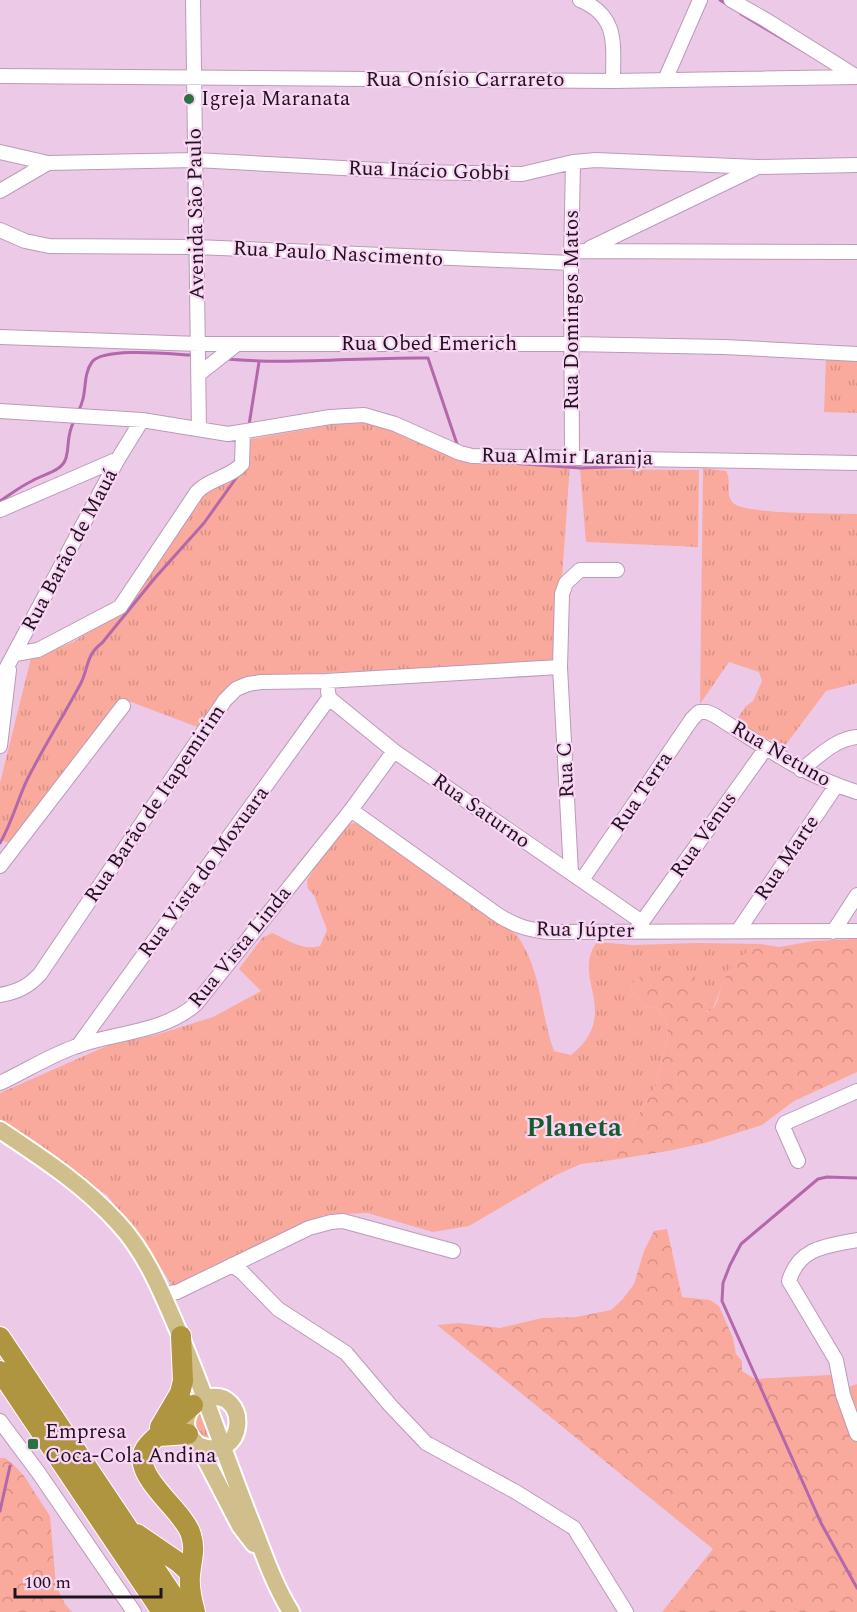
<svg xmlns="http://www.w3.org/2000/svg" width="857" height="1612" font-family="Spectral,serif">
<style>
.grass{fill:url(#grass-tufts)}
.forest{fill:url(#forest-crowns)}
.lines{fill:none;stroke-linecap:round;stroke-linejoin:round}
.stream{stroke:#b268ab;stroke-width:3}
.minor-casing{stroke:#bc9ab7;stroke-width:16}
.major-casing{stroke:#fff;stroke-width:20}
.highway-casing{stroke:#fff;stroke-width:22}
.minor{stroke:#fff;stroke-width:14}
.major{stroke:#d0bf8d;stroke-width:16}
.highway{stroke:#b09541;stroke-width:20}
.poi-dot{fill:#2a7340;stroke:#fad6f5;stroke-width:2}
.labels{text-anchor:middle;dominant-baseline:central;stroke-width:4.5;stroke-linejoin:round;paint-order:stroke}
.street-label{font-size:21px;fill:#1f131e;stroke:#fad6f5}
.poi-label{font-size:21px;fill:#1f131e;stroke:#fad6f5;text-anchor:start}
.district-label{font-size:27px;font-weight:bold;fill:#175c2f;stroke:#fad6f5}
</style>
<defs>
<pattern id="grass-tufts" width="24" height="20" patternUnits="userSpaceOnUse" patternTransform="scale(1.5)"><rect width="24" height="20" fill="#faaa9c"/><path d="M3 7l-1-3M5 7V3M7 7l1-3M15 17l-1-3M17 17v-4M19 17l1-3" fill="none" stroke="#d69186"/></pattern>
<pattern id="forest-crowns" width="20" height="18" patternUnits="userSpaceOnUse" patternTransform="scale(1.5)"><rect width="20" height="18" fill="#faaa9c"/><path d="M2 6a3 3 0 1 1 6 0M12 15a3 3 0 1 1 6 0" fill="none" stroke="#d69186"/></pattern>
</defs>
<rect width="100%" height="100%" fill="#edc9e8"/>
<path class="grass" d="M826 358 857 360V413L824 412Z
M360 420 405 434 449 456 570 464 556 662 258 676 236 681 200 728 123 699 13 844 0 840V783L31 658 73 642 130 606 206 488 243 472 251 439Z
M703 468 726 471C732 480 725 492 732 502 741 515 837 513 857 514V683L826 691 784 747 745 728 736 720 746 706 753 701 762 681 759 672 729 662 700 704Z
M580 469 699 470 698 547 586 542Z
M355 823 397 849 517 935C543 974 539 1009 554 1051L571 1055C623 1013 570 978 597 942L633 945 698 943 761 944C744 953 729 966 722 984 718 994 717 1002 711 1011H705L706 1004 677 971 631 986 633 993 643 1006 658 1008 666 1022 668 1036 656 1085 633 1124 606 1152V1161L581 1164 556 1175 469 1226 433 1232 367 1213 324 1215 181 1290H175L155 1259 128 1225 108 1196 0 1120V1093L109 1045 159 1034 213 1017 261 991 239 969 262 938 272 933C289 940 301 951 320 946L327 930 314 895 308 889 307 880 319 861 348 824Z
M198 1407 212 1440C201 1438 197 1433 192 1423Z"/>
<path class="forest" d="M857 939V1072L794 1101 762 1125 705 1143 668 1151 606 1161V1152L633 1124 656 1085 668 1036 666 1022 658 1008 643 1006 633 993 631 986 636 978C642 977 649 973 655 973 667 974 673 974 683 967L698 980 704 996 707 1012C719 1008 718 994 722 984 724 979 728 972 731 968 739 957 750 950 761 944L779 947 814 941Z
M667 1229 682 1297 710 1300 719 1306 733 1338 736 1354 742 1361V1371L755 1379 829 1375 835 1377 849 1387 857 1384V1612H662L713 1549 437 1325 459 1323 500 1328 542 1318 576 1317 611 1310 622 1300 634 1284 644 1251 654 1231Z
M0 1458H5L13 1464 24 1476 50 1516 56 1586 65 1604 72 1612H0Z"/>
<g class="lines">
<path class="stream" d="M720 0 728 5
M741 14 805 52
M226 359C293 365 361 357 428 358L458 447
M78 412C80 408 82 403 83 399 86 387 84 373 92 362 104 347 171 354 190 355
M249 425 259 362
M511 463 580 468 645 466
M0 501C11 494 21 486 32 481 43 474 62 472 66 458 70 443 66 437 74 421
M0 843C12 823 17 801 27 780 44 746 64 715 81 683 89 666 86 655 102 643L154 579 204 523 239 474
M857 1178 827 1177 818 1179 741 1244 730 1265 723 1283 722 1301 821 1523 857 1588
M0 1511 10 1466"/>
<g class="minor-casing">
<path id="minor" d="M193 0 199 429
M580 0C619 16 613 45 613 81
M731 0 766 20 857 77
M0 76 613 81 857 77
M665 80 700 0
M0 152 48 163 195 160 416 172 522 174 573 162 596 160 757 167 857 165
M0 191 48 163
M0 230 25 241 49 246 196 247 571 263
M590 248 754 169
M571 251 857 252
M0 337 199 344H572L724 347 857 354
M199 374 237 344
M0 411 142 420 228 434 330 417 364 415 395 424 460 453 472 456 857 463
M572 458 571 263 573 162
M0 510 118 459
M15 654 38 650 120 607 197 492C209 479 231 477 242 464L243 432
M0 680 118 459 142 420
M328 691 329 698 394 751 642 922 636 931
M0 746 9 670
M801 770C818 757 835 739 857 737
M351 810 498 915C515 926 529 930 549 932L857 931
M0 866 123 706
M571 873 560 667 562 594 566 583 580 570H617
M582 880 692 719 699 712H707L714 715C760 744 804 776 857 792
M642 922 766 748
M738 931 836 786
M833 932 857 895
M0 995C17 992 28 987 40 974L225 700 236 689 248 684 261 682 326 681 560 667
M78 1046 329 698
M0 1083C26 1071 52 1054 80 1045 119 1032 164 1032 196 1004L351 810 394 751
M798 1161 783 1127 785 1123 857 1091
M857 1240C827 1246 799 1247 789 1281L836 1360 843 1395 857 1434
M232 1265 242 1272 278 1309 346 1353 390 1405 426 1443 516 1492 574 1528 626 1612
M163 1294 177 1292 309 1228 331 1222 343 1221 453 1251
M0 1421 38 1472 134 1612"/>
</g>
<g class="major-casing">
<path id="major" d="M0 1130C42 1158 84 1185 118 1223 144 1251 159 1286 174 1321 204 1389 226 1460 254 1529 265 1558 275 1586 291 1612
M198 1445C247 1466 251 1387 206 1398 191 1401 181 1420 189 1435 191 1438 195 1442 198 1445L240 1526 254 1544"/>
</g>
<g class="highway-casing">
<path id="highway" d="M0 1337 184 1612
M0 1371 162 1612
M193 1405C178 1418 161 1431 148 1445 124 1472 185 1510 191 1535 196 1550 191 1560 190 1576 189 1587 192 1601 195 1612
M160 1427 180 1393 183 1381 181 1336
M159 1436 188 1434
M137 1534 178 1562 190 1573"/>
</g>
<use href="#minor" class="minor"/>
<use href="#major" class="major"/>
<use href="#highway" class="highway"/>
</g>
<g class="poi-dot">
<circle cx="189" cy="99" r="6"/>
<rect x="27" y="1438" width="12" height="12" rx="3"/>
</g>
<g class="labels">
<g class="street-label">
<text x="465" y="80">Rua Onísio Carrareto</text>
<text transform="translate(429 171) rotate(2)">Rua Inácio Gobbi</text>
<text transform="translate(196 214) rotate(-91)">Avenida São Paulo</text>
<text transform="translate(338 254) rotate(3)">Rua Paulo Nascimento</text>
<text transform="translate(572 310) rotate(-90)">Rua Domingos Matos</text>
<text x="429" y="344">Rua Obed Emerich</text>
<text transform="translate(567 457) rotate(1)">Rua Almir Laranja</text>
<text transform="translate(70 550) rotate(-62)">Rua Barão de Mauá</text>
<text transform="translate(781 754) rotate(30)">Rua Netuno</text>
<text transform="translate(566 770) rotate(-93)">Rua C</text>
<text transform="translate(642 792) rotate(-56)">Rua Terra</text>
<text transform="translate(155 804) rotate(-56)">Rua Barão de Itapemirim</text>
<text transform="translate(481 811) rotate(35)">Rua Saturno</text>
<text transform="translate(704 835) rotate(-55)">Rua Vênus</text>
<text transform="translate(787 858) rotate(-56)">Rua Marte</text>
<text transform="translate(204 872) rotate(-54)">Rua Vista do Moxuara</text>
<text transform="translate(585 930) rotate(1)">Rua Júpter</text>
<text transform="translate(240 947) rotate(-51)">Rua Vista Linda</text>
</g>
<g class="poi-label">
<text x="201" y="99">Igreja Maranata</text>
<text x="45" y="1432">Empresa<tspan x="45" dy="24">Coca-Cola Andina</tspan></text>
</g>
<g class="district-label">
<text x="574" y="1128">Planeta</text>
</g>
</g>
<path d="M15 1588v9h146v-9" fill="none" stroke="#1f131e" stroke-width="3"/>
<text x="24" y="1588" font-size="18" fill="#1f131e" stroke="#fad6f5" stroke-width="4.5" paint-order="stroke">100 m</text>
</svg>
